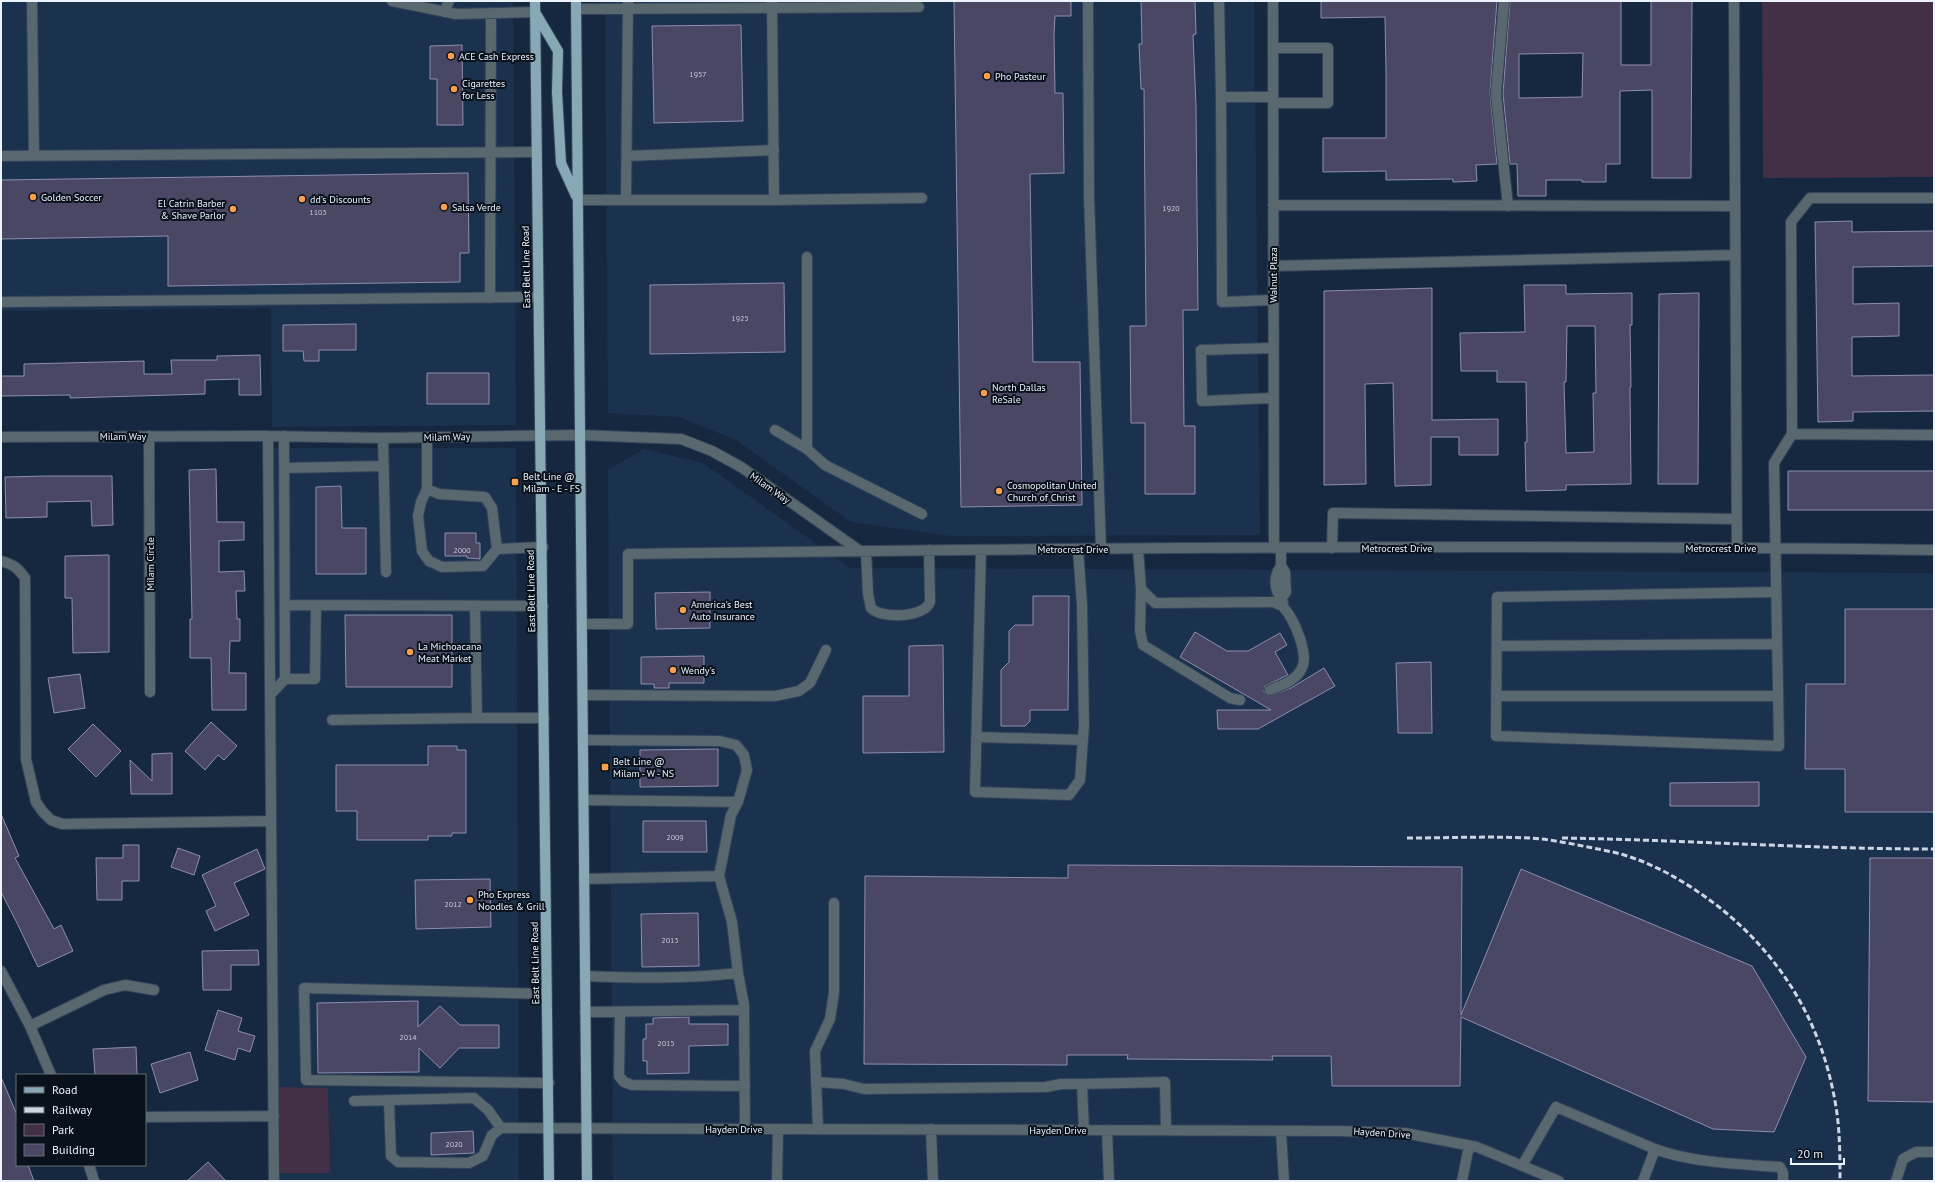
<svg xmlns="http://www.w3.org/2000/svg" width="1935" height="1182" font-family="'PT Sans',sans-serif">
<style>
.built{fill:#1b324f}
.green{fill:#433047}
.building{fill:#4a4765;stroke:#8f8daf;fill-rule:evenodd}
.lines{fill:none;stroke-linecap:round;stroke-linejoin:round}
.minor-casing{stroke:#34445a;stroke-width:12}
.major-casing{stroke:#34445a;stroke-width:12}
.minor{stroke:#58686e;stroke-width:10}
.major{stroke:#86a9b5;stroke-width:10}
.rail{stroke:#cdd6e2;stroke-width:3;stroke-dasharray:6 3;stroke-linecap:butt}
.poi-dot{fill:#f9a04d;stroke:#09111b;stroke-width:1.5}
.labels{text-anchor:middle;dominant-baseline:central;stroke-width:4;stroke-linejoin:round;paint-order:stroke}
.number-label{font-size:8px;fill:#c4c8d7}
.poi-label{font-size:10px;fill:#ecf3fd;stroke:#09111b;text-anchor:start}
.street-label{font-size:10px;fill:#ecf3fd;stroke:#09111b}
</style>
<rect width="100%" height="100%" fill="#162840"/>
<path class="built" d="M1 1H513L516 425 272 427 271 308 1 311Z
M605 1H1254L1260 535 951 536 851 522 736 440 679 417 608 413Z
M273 448H516L519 1181H280V1173H330L328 1089 279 1087Z
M644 449 703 463 850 568 1934 573V1181H613L608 470Z"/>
<path class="green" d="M1762 1H1934V177L1763 178Z
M279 1087 328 1088 330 1173H280Z"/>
<path class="building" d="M954 1H1071V16H1055L1054 34 1055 93H1063L1064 173 1030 174 1033 362H1080L1082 505 961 507Z
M1141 1H1195L1196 34 1193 35 1196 106 1198 310H1183L1184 426H1195V494H1145V423H1131L1130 326H1146L1144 89H1141L1139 44H1142Z
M1321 1H1497L1490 93 1497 164 1476 165 1477 181 1453 182V179L1386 180V171L1323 172V138H1386V73L1385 17 1321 18Z
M1510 1H1621V65H1651V1H1692L1691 178H1652V90L1620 91V164H1606V182H1582V180H1546V196H1518L1517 164H1510L1503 94ZM1583 53 1582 97 1519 98V54Z
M741 25 743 121 654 123 652 26Z
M462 45 463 125H437V79H430V46Z
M468 173 469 253H460V282L168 286V236L1 239V180Z
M1852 221V232L1934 231V266L1853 267V304L1899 303V336L1852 337V376L1934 375V411L1853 412V421L1818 422 1815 222Z
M784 283 785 352 650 354V285Z
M1524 285H1566V294L1632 293V325H1630L1631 387H1630L1631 484 1566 485V490L1526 491 1525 442H1527L1526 382H1497V371H1461L1460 333 1525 332ZM1567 326H1595L1596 393H1593L1594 452 1566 453 1564 382H1566Z
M1432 288V420L1498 419V455H1459V437H1431V485L1395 486 1393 383 1365 384 1366 484 1324 485V291Z
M1699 293 1698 484H1658L1659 294Z
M356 324V350H319V361H304L303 351H283V325Z
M260 355 261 395H239V379L205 380V394L70 398V395L1 396V376H24V364L144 361V374H172L171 360H217V356Z
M427 373H489V404H427Z
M216 469 217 522H244V540L219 541V572L244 571 245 591H236L237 619H240V641H230L229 673H246V710H212L211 658H190V619H192L189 470Z
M1788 471H1934V510H1788Z
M46 476H112L113 525 92 526 91 501 47 502V517L6 518 5 477Z
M341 486 342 528H366V574H316V487Z
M445 533H476V543H480V559L467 558V556H445Z
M109 555V652L73 653 72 598H65V556Z
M710 592V628L656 629 655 593Z
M1033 596H1069L1068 710H1030V721L1025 726H1001V670L1009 662V631L1015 625H1033Z
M1845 609H1934V812H1845V769H1805L1806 684H1845Z
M345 615H452V687H346Z
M1195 632 1227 651H1248L1280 633 1287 645 1275 652 1288 675 1265 686 1264 692 1269 696 1291 688 1324 668 1335 686 1258 729H1218L1217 710H1271L1180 657Z
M943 645 944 752 863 753V696H909V646Z
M704 656V683H669V688H654V684H641V657Z
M1431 662 1432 733H1398L1396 663Z
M80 674 85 708 54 713 48 678Z
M211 722 237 746 224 760 218 755 205 770 185 751Z
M93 724 121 751 96 777 68 749Z
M428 746H457V750H466V833H452V836H428V840H357V811H336V765H428Z
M718 749V786L640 787V750Z
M172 753V794H131L130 760 152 781V754Z
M1759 782V806H1670V783Z
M1 814 19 856 15 858 54 929 61 925 73 951 38 967 18 925 1 892Z
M643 821H706L707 852H643Z
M123 845H139V881H122V900H97L96 858H123Z
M178 848 200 856 194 875 171 867Z
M257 849 265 869 234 883 249 915 215 931 206 911 216 906 202 875Z
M1870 858H1934V1102L1868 1101Z
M1068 865 1462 867 1461 1015 1521 869 1752 966 1806 1057 1774 1132 1713 1129 1461 1017 1460 1086H1332L1331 1056H1272L1273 1060 1127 1059 1128 1055H1067V1065L864 1064 865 876 1068 878Z
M490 879 491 927 416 929 415 880Z
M698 913 699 966 642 967 641 914Z
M258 950 259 965H231V990H203L202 951Z
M418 1001V1027L440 1006 460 1025H499V1048H459L440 1068 419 1048V1072L318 1073 317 1003Z
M218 1010 242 1018 238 1031 255 1036 250 1052 238 1048 235 1060 205 1050Z
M689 1017V1024H728V1045L689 1046V1073L647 1074V1061H643V1039H646V1024H653V1018Z
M136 1047 137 1075H95L93 1049Z
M190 1052 198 1080 160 1093 151 1064Z
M1 1077 17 1115V1165H28L34 1181H1Z
M473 1131 474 1153 431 1155V1133Z
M208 1162 226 1181H187Z"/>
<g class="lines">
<g class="minor-casing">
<path id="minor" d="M32 1 34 156
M392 1 456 14 535 12
M1088 1 1089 196 1101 549
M1219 1 1221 97
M1273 1 1274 548
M1504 1 1496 94 1508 206
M1734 1 1737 548
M576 9 919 7
M444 12 449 1
M1273 48H1328V103H1273
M1273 97H1221L1222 302 1273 300
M1 156 536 152
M627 156 774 150
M578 200H774L772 1
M626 200 628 1
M774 200 922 198
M1273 205 1735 206
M1273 266 1735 255
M490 298 491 13
M1 302 538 297
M1273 398 1202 401 1201 350 1273 348
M775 430 807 449 825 465 922 514
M1792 434 1934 435
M149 436 150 692
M268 436 274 1181
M1 437 268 436 383 438 580 435 681 439 712 451 741 467 860 551
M427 437V489L421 502 418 516 422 551 429 561 442 567 483 566 497 549 543 547
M383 438 386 572
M807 449V257
M284 468 383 466
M427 489 439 494 485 497 492 508 497 549
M1281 548V566L1285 572 1286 592 1282 598
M1332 548 1333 513 1737 519
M1138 549 1141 589 1155 603 1273 602C1277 604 1282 605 1284 608 1294 619 1309 654 1302 668 1296 681 1282 685 1270 690
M981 550 975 792 1069 795 1080 780 1084 725 1082 605 1078 549
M866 551 868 594 871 608C881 619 924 618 930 602L929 550
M1 561C13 564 18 568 25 578L26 759 36 802 43 812 51 820 62 824 271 821
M1281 566C1276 573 1274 582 1277 591 1279 596 1282 597 1283 603
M1141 589 1140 631 1143 645 1230 698 1240 700
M1775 592 1497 597 1496 736 1779 746 1774 463 1792 434 1791 222 1810 198H1934
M285 605 543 606
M475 606 477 718H544
M582 624H628V554C1063 548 1499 544 1934 550
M1497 646 1777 644
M285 679H315L316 605
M270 695 285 679 284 436
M583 695 775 696 799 691 810 683 826 650
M1497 696H1778
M332 720 477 718
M977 737 1083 740
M583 740 720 741 736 745 744 755 747 770 738 802 731 815 719 876 584 879
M584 800 738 802
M1 971 30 1026 51 1075
M738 973 744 1005 745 1129
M585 976C636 978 687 979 738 973L732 922 719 876
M547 994 304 988 306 1080 549 1083
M585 1012 744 1010
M620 1012 619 1076 624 1082 632 1085 745 1086
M30 1026 104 990 125 985 154 990
M816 1082 844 1084 864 1089 1046 1087 1061 1084H1082L1084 1130
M1082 1084 1165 1082 1166 1130
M354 1101 474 1098 488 1110 501 1128 1339 1131 1405 1133 1477 1147 1559 1181
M389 1101 391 1156 398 1162 469 1163 483 1156 492 1135 501 1128
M145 1117 274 1116
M818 1129 815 1051 830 1019 834 993V903
M931 1129 933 1181
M1107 1130 1109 1181
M1281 1131 1284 1181
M1655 1149C1692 1163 1741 1164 1780 1167L1783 1173V1181
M89 1165 94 1181
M1522 1166 1556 1107 1655 1149 1643 1181
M777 1181 778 1129
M1462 1181 1469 1146
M1896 1181 1903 1159 1916 1152H1934"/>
</g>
<g class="major-casing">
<path id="major" d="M535 1 549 1181
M576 1 587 1181
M535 12 558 51 557 92 561 163 576 196"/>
</g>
<use href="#minor" class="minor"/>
<use href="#major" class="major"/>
<path class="rail" d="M1407 838C1448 838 1489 836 1529 838 1550 839 1572 844 1593 848 1603 850 1614 852 1624 855 1660 866 1690 885 1719 907 1784 959 1823 1026 1836 1107 1840 1131 1840 1157 1840 1181
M1562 838C1686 840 1810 849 1934 849"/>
</g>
<g class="poi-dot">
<circle cx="451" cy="56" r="4"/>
<circle cx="987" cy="76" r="4"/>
<circle cx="454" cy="89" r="4"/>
<circle cx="33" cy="197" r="4"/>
<circle cx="302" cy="199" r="4"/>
<circle cx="444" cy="207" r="4"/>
<circle cx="233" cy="209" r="4"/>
<circle cx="984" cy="393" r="4"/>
<rect x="511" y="478" width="8" height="8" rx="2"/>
<circle cx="999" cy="491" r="4"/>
<circle cx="683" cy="610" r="4"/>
<circle cx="410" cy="652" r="4"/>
<circle cx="673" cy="670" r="4"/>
<rect x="601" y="763" width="8" height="8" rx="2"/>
<circle cx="470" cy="900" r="4"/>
</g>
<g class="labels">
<g class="number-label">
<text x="698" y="74">1957</text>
<text x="1171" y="208">1920</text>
<text x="318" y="212">1103</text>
<text x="740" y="318">1925</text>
<text x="462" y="550">2000</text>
<text x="675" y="837">2009</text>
<text x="453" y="904">2012</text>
<text x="670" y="940">2013</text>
<text x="408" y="1037">2014</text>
<text x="666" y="1043">2015</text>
<text x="454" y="1144">2020</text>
</g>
<g class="poi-label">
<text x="459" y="56">ACE Cash Express</text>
<text x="995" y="76">Pho Pasteur</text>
<text x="462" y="83">Cigarettes<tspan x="462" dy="12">for Less</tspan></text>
<text x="41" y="197">Golden Soccer</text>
<text x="310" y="199">dd's Discounts</text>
<text x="225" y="203" text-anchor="end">El Catrin Barber<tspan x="225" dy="12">&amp; Shave Parlor</tspan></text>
<text x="452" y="207">Salsa Verde</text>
<text x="992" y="387">North Dallas<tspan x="992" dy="12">ReSale</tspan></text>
<text x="523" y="476">Belt Line @<tspan x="523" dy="12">Milam - E - FS</tspan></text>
<text x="1007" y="485">Cosmopolitan United<tspan x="1007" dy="12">Church of Christ</tspan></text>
<text x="691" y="604">America's Best<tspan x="691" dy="12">Auto Insurance</tspan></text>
<text x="418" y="646">La Michoacana<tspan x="418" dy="12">Meat Market</tspan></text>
<text x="681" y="670">Wendy's</text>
<text x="613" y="761">Belt Line @<tspan x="613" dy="12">Milam - W - NS</tspan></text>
<text x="478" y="894">Pho Express<tspan x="478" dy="12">Noodles &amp; Grill</tspan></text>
</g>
<g class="street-label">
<text transform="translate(526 267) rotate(-91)">East Belt Line Road</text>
<text transform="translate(1273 275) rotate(-90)">Walnut Plaza</text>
<text x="123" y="436">Milam Way</text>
<text transform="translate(447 437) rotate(-1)">Milam Way</text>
<text transform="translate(770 488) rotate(35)">Milam Way</text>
<text x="1397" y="548">Metrocrest Drive</text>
<text x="1721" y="548">Metrocrest Drive</text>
<text x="1073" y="549">Metrocrest Drive</text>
<text transform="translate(150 564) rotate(-90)">Milam Circle</text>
<text transform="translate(531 591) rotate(-91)">East Belt Line Road</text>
<text transform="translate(535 963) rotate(-91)">East Belt Line Road</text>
<text x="734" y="1129">Hayden Drive</text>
<text x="1058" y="1130">Hayden Drive</text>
<text transform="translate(1382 1133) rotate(4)">Hayden Drive</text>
</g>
</g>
<rect width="1935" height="1182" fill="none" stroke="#ecf3fd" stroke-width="4"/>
<rect x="16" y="1074" width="130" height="92" fill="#09111b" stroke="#646b75"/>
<rect x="24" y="1087" width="20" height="6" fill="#86a9b5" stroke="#646b75"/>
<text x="52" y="1094" font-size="12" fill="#ecf3fd">Road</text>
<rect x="24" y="1107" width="20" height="6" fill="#cdd6e2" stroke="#646b75"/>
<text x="52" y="1114" font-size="12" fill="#ecf3fd">Railway</text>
<rect x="24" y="1124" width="20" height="12" fill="#433047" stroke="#646b75"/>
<text x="52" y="1134" font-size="12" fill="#ecf3fd">Park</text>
<rect x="24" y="1144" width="20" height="12" fill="#4a4765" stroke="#646b75"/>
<text x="52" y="1154" font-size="12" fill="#ecf3fd">Building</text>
<path d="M1791 1158v6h53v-6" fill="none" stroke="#ecf3fd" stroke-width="2"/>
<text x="1797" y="1158" font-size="12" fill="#ecf3fd" stroke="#09111b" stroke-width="3" paint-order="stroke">20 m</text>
</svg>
